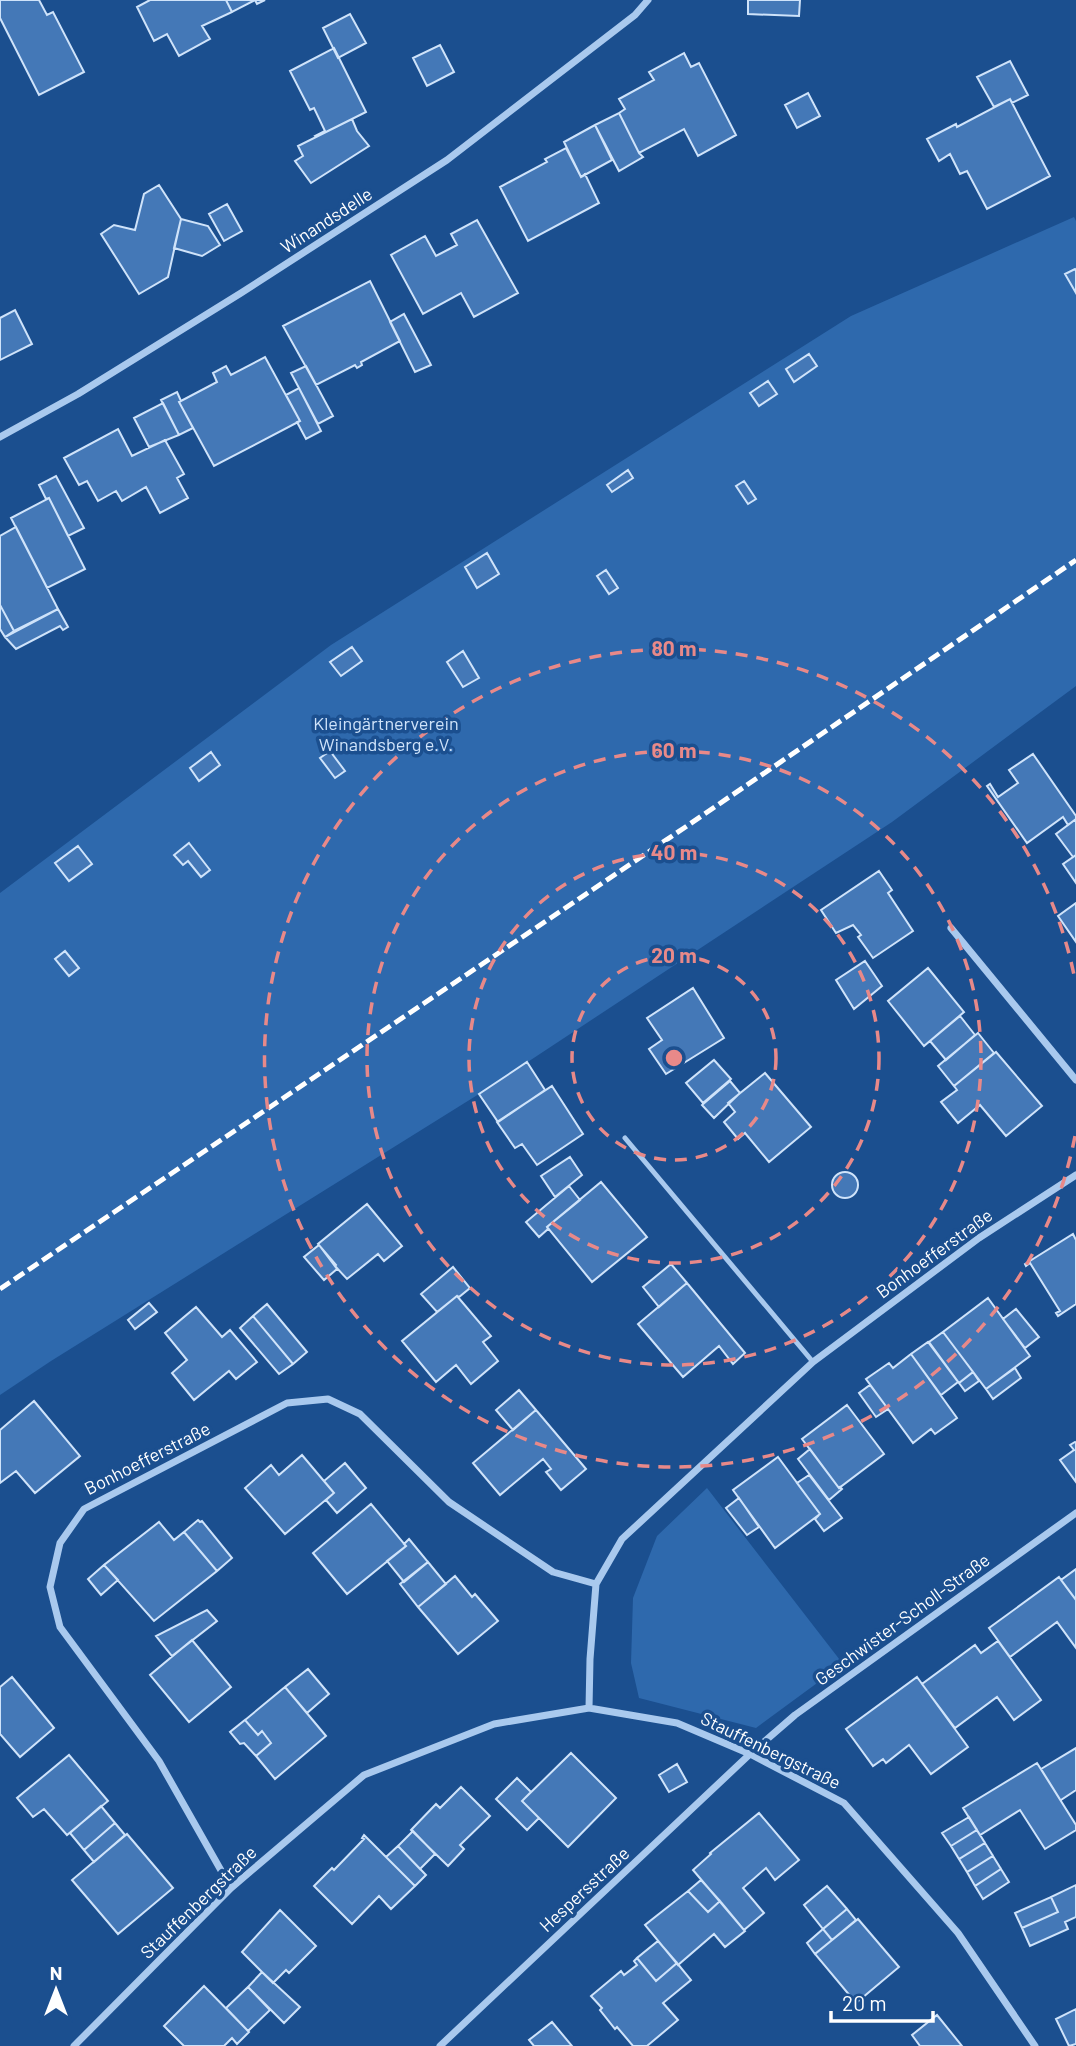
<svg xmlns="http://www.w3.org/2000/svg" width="1076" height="2046" font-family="Barlow,sans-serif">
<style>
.green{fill:#2e69ad}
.building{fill:#4478b7;stroke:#cfe3fa;stroke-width:2}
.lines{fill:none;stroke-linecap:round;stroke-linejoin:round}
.lane{stroke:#a9c9ee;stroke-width:5}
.street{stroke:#a9c9ee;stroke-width:7}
.rail{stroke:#fff;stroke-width:5;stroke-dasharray:12 5;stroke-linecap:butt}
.ring{fill:none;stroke:#e88989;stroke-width:3.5;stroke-dasharray:12 9}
.labels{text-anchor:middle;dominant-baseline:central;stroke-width:7;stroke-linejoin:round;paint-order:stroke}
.street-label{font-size:18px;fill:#fff;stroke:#1b4f8f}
.park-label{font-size:18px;fill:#cfe3fa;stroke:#1b4f8f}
.centre{fill:#e88989;stroke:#1b4f8f;stroke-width:3.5}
.ring-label{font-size:21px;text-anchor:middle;font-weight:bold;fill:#e88989;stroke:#1b4f8f;stroke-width:7;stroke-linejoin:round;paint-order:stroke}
</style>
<rect width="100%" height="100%" fill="#1b4f8f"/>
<path class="green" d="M1074 217 1076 221V686L892 822 479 1094 51 1361 0 1395V893L331 645 851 316Z
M707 1488 843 1664 756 1728 639 1698 631 1663 633 1598 657 1536Z"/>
<path class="building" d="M0 0H39L47 15 53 12 84 72 39 95 0 18Z
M150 0H226L232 12 202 26 210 39 179 56 167 34 154 41 137 7Z
M226 0H265L257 4 255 0 232 12Z
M748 0H800L799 16 748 14Z
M350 14 366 43 338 58 323 28Z
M440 45 454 72 427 86 413 58Z
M334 48 366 112 316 137 315 136 325 131 314 108 310 110 290 71Z
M684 53 691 67 699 63 736 135 698 156 684 129 639 153 619 113 625 109 619 99 654 80 649 72Z
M1010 61 1028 95 1012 103 1010 99 994 107 977 77Z
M808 93 820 116 797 128 785 105Z
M1010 99 1050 176 987 209 967 171 960 174 950 154 939 161 927 139 956 124 957 127Z
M619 113 639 153 643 157 619 171 595 125Z
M352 119 357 131 369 146 311 183 295 161 303 156 298 146Z
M595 125 612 160 581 177 564 142Z
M566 148 581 177 585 174 599 203 528 241 500 187 547 162 545 159Z
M159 185 181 219 168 277 139 294 101 234 114 225 135 230 144 194Z
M227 204 242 231 224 241 209 214Z
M181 219 208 226 220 245 202 256 174 248Z
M477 220 518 293 474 317 461 293 423 314 391 255 425 236 436 256 457 245 451 234Z
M1075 269 1076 270V293L1065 274Z
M370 281 400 341 361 362 362 365 357 368 355 365 316 385 283 326Z
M15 310 32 344 0 360V318Z
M404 314 431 365 415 372 390 322Z
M809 354 817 366 794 382 786 369Z
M265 357 300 421 214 466 179 402 217 382 213 373 226 366 231 375Z
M306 366 333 416 318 424 291 373Z
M768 381 777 394 759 406 750 393Z
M299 388 321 431 306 439 297 422 300 421 286 395Z
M177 392 181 401 179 402 193 428 179 435 161 400Z
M163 403 179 435 149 447 134 418Z
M118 429 132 456 165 440 184 474 177 478 188 498 160 513 146 487 122 501 116 491 98 501 87 481 79 485 64 458Z
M628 470 633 478 612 492 607 485Z
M56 476 84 528 68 536 49 498 46 499 39 485Z
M744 481 756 499 748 504 736 486Z
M49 498 85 569 47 588 11 518Z
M16 527 58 609 14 631 0 605V536Z
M487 553 499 574 477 588 465 567Z
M606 570 618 588 609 594 597 576Z
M0 605 14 631 5 637 0 629Z
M58 609 68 627 63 630 60 626 16 649 5 637Z
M352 647 362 661 341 676 330 662Z
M463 651 479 678 463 687 447 662Z
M330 751 345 771 335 778 320 758Z
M211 752 220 765 199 781 190 768Z
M1033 754 1076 816V819L1068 825 1063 817 1027 843 987 786 990 784 998 797 1018 783 1009 770Z
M1076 819V855L1073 857 1056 834Z
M189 843 210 870 201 877 188 861 183 865 174 855Z
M78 846 92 864 69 881 55 863Z
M1076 855V883L1063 864Z
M879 871 892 890 888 893 913 931 873 958 858 937 861 935 853 925 836 933 821 910Z
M1076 903V942L1058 916Z
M65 951 79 968 69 976 55 959Z
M865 961 882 986 854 1009 836 980Z
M928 968 964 1012 924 1046 888 1001Z
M693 988 724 1038 666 1074 649 1049 662 1040 647 1018Z
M960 1016 975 1035 946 1060 930 1041Z
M978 1033 994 1053 954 1086 938 1066Z
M996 1052 1042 1106 1006 1136 980 1105 958 1123 941 1102 957 1090 954 1086Z
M714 1060 731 1079 703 1103 686 1083Z
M527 1062 545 1090 498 1122 479 1094Z
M765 1073 811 1127 769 1162 745 1133 738 1139 724 1122 735 1112 728 1103Z
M730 1081 740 1093 714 1118 702 1105Z
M552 1086 583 1134 537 1165 522 1144 515 1148 497 1122Z
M570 1157 582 1175 555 1197 541 1176Z
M832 1185a13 13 0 1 1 26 0a13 13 0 1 1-26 0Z
M601 1182 647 1237 592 1282 547 1227Z
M569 1186 580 1200 547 1227 548 1229 539 1237 526 1222Z
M367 1204 402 1246 384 1261 378 1254 347 1279 335 1266 336 1265 318 1244Z
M1073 1234 1076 1240V1304L1058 1316 1056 1313 1060 1311 1030 1263 1026 1266 1025 1264Z
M319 1245 337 1269 324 1280 304 1257Z
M671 1264 687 1283 659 1307 643 1287Z
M453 1267 470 1288 459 1297 457 1296 437 1312 421 1294Z
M687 1283 745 1353 733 1364 719 1346 683 1377 638 1324Z
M457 1296 491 1336 483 1342 498 1361 471 1384 456 1365 436 1382 402 1341Z
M988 1298 1030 1356 986 1389 943 1332Z
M149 1303 157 1312 135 1329 128 1320Z
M267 1304 307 1352 293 1364 253 1316Z
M196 1307 222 1337 230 1330 257 1362 236 1379 229 1371 194 1400 172 1373 187 1360 165 1333Z
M1016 1309 1039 1337 1025 1348 1003 1319Z
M253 1316 293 1364 279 1374 240 1328Z
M943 1332 973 1372 959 1383 929 1342Z
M928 1342 958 1382 941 1395 911 1354Z
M911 1354 957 1418 935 1434 931 1429 913 1443 866 1379 889 1363 893 1368Z
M1015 1368 1021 1378 993 1399 986 1389Z
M973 1372 979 1381 965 1391 959 1383Z
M870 1385 888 1409 876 1417 859 1393Z
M519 1390 536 1410 513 1430 496 1410Z
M34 1401 80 1456 35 1493 16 1471 0 1483V1430Z
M847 1405 884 1454 839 1488 802 1439Z
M536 1410 586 1469 561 1490 546 1472 551 1469 543 1459 500 1495 473 1463Z
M1075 1442 1076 1443V1482L1060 1460 1074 1450 1070 1445Z
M810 1449 839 1488 840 1487 842 1489 829 1500 798 1459Z
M302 1455 334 1493 285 1534 245 1488 271 1465 279 1475Z
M778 1457 820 1514 775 1548 733 1490Z
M345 1463 366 1488 337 1513 326 1500 334 1493 324 1481Z
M809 1475 842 1518 824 1531 815 1519 820 1514 797 1483Z
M739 1498 759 1527 747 1535 726 1508Z
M371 1504 406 1546 347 1594 313 1553Z
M198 1520 200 1522 202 1521 232 1558 217 1571 184 1532Z
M159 1522 174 1540 184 1532 217 1571 154 1621 104 1565Z
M409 1539 428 1562 404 1582 387 1561 406 1546 404 1544Z
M428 1562 446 1584 418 1607 400 1584Z
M104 1565 118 1580 101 1595 88 1579Z
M1076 1569V1600L1061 1580Z
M455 1576 472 1597 475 1594 498 1621 458 1654 418 1607Z
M1059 1577 1076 1600V1648L1057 1622 1010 1657 989 1628Z
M207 1610 217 1621 172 1656 156 1636Z
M192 1640 231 1687 189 1722 150 1675Z
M998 1641 1041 1700 1014 1720 997 1697 955 1728 922 1684 975 1645 981 1653Z
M308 1669 329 1694 307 1713 285 1687Z
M12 1677 54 1728 20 1757 0 1734V1687Z
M917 1677 968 1747 931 1774 909 1745 886 1763 883 1759 873 1766 846 1729Z
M285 1687 326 1736 275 1779 256 1756 271 1743 262 1731 258 1735 245 1720Z
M245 1720 258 1735 262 1731 271 1743 256 1756 244 1743 240 1744 230 1732Z
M1076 1748V1790L1061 1800V1801L1041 1769Z
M571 1753 616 1798 568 1847 522 1801Z
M69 1755 108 1801 67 1835 44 1809 33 1817 17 1798Z
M1037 1763 1076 1825V1830L1045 1849 1020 1810 980 1835 963 1808Z
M677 1764 687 1782 669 1792 659 1775Z
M517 1778 531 1792 522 1801 539 1818 527 1830 496 1799Z
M461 1787 490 1816 460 1845 464 1849 448 1866 411 1830 436 1804 440 1808Z
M101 1806 115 1823 84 1850 70 1833Z
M759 1813 799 1860 775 1880 766 1868 743 1888 764 1913 744 1930 693 1870 711 1854 710 1853Z
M969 1817 977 1830 951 1846 942 1833Z
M115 1823 125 1835 94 1862 84 1850Z
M977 1830 985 1843 959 1859 951 1846Z
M413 1831 435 1854 420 1869 398 1846Z
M127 1834 173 1888 118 1934 72 1880Z
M364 1835 415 1886 391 1909 379 1896 352 1924 314 1886 332 1868 334 1870 364 1839 362 1838Z
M985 1843 993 1856 967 1872 959 1859Z
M398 1846 426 1875 415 1886 386 1857Z
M993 1856 1001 1869 975 1886 967 1872Z
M1001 1869 1009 1882 983 1899 975 1886Z
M701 1880 720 1901 708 1912 688 1891Z
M1076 1885V1917L1065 1922 1068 1929 1030 1946 1022 1928 1058 1912 1051 1897Z
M827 1886 847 1909 823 1929 804 1905Z
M688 1891 708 1912 720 1901 745 1931 725 1947 714 1934 678 1965 645 1925Z
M1051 1897 1058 1912 1022 1928 1015 1913Z
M847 1909 856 1920 832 1940 823 1929Z
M280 1910 316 1946 289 1973 286 1970 273 1983 242 1952Z
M858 1919 899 1967 856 2003 815 1954Z
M823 1929 832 1940 815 1954 807 1943Z
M658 1941 677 1963 656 1981 637 1958Z
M637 1958 656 1981 677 1963 691 1980 663 2003 678 2020 647 2046H633L617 2027 615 2029 600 2010 602 2008 591 1996 621 1971 624 1975 637 1965 634 1961Z
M262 1972 300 2007 284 2023 248 1987Z
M204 1986 249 2032 237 2044 232 2038 224 2046H184L164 2026Z
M248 1987 270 2010 248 2031 226 2008Z
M1076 2009V2044L1069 2046 1056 2019Z
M937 2015 962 2046H920L912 2035Z
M552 2022 572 2046H534L529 2040Z"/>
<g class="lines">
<path class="lane" d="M625 1138 813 1362"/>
<path class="street" d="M0 437 78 394 241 293 447 160 635 15 648 0
M951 928 1076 1080
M589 1708 590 1659 596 1584 622 1539 813 1362 979 1238 1076 1175
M231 1888 159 1761 60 1627 50 1587 60 1543 84 1509 287 1403 328 1399 360 1414 449 1502 553 1572 596 1584
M74 2046 231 1888 364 1775 494 1724 589 1708 677 1723 750 1754 844 1803 958 1933 1035 2046
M440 2046 750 1754 795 1715 1076 1513"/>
<path class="rail" d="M0 1289 684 828 1076 560"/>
</g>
<g class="ring">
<circle cx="674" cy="1058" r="102"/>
<circle cx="674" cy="1058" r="205"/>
<circle cx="674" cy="1058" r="307"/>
<path d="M1075 1136A409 409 0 1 1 1075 980"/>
</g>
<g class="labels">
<g class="street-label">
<text transform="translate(326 220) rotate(-33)">Winandsdelle</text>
<text transform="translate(934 1253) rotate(-36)">Bonhoefferstraße</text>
<text transform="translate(147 1458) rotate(-27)">Bonhoefferstraße</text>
<text transform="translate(902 1619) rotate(-36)">Geschwister-Scholl-Straße</text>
<text transform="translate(771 1750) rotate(26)">Stauffenbergstraße</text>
<text transform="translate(584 1889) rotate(-43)">Hespersstraße</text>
<text transform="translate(198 1902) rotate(-44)">Stauffenbergstraße</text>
</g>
<g class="park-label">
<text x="386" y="723">Kleingärtnerverein<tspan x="386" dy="21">Winandsberg e.V.</tspan></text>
</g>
</g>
<circle cx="674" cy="1058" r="10" class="centre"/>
<g class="ring-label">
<text x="674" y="656">80 m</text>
<text x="674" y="758">60 m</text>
<text x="674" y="860">40 m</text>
<text x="674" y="963">20 m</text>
</g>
<g transform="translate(56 1990)" stroke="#1b4f8f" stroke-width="5" paint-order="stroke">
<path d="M0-5L12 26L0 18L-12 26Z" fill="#ffffff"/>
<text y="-10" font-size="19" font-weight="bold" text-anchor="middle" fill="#ffffff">N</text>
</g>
<path d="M831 2011v10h102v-10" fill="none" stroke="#ffffff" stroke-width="3.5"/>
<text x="842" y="2011" font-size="21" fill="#ffffff" stroke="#1b4f8f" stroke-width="5" paint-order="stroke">20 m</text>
</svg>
